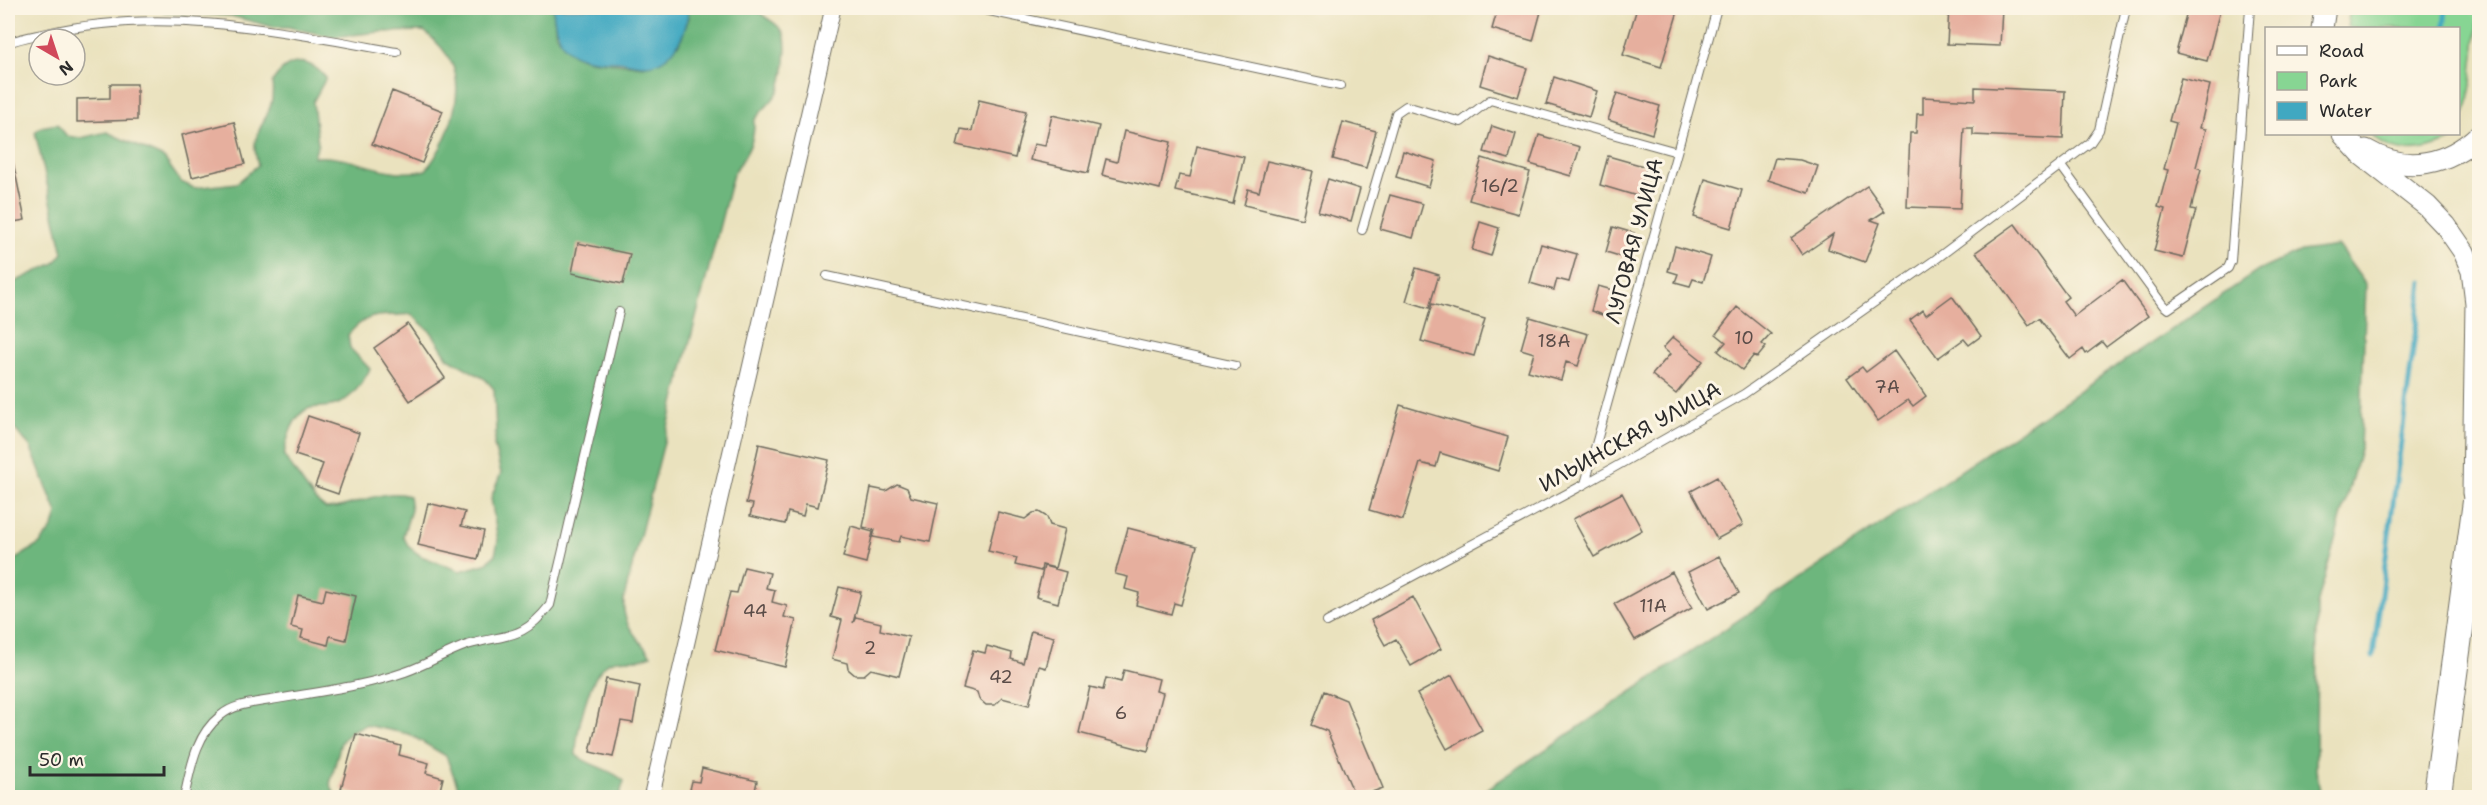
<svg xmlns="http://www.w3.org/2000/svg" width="2487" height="805" font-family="'Shantell Sans',sans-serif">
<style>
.green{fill:#87d593;stroke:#59805f;stroke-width:1.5}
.forest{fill:#6db67d;stroke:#4c7054;stroke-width:1.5;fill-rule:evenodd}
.water{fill:#40a8c1;stroke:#366a76;stroke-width:1.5}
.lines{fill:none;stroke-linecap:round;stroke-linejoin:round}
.stream{stroke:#40a8c1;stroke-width:5}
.building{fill:#e6af9e}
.lane-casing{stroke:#6e6b5e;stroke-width:10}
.street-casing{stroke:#6e6b5e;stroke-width:17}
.secondary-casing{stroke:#6e6b5e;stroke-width:23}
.highway-casing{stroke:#6e6b5e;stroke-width:29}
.lane{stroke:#fff;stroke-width:8}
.street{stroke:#fff;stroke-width:15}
.secondary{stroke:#fff;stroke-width:21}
.highway{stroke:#fff;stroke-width:27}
.labels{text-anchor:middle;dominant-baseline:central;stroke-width:6;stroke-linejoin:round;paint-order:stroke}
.number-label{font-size:18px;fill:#5a4c48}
.street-label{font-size:21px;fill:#2b2b2b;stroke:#fcf5e5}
</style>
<rect width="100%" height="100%" fill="#fcf5e5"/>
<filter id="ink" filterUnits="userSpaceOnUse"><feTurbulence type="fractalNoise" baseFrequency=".0167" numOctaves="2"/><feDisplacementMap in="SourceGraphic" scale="12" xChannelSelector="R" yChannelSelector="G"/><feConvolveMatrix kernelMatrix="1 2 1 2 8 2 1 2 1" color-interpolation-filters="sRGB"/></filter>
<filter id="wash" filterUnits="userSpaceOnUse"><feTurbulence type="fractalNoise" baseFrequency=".008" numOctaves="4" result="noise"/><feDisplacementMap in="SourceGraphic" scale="24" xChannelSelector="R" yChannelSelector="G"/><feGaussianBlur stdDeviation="1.35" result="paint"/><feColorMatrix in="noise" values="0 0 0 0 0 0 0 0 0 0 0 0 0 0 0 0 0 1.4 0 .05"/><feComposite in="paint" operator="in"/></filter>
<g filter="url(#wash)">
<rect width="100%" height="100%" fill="#eae2be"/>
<path class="green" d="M2350 8H2479L2469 102 2459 128 2458 28H2347Z
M2371 134H2456L2454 139C2426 152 2394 159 2371 134Z"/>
<path class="forest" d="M139 8H553L556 35 575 55 588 60 644 66 679 44 689 18 688 8H755C763 18 776 21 783 32 789 42 784 81 778 92 772 103 761 110 754 121 755 144 745 156 733 174L625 594C619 621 634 634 651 655 633 664 626 655 610 662 589 671 576 733 576 755 591 767 610 768 624 781L619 797H462L446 756 409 734 365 725 351 731 341 742 330 784 336 797 8 798V564L40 544 53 527 57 513 30 446 8 422V285L55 263 63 253 35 132 41 127 57 124 67 136 81 138 107 132 164 158 181 182 194 188 237 183 258 165C256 156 253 145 257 136 265 114 275 109 272 82 287 59 307 55 326 78L313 102 318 144 314 157C354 154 386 180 426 170 446 145 466 96 452 64 446 50 435 40 424 31L380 32 333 37 288 27H273L231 16 172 13ZM411 314 432 333 448 358 485 379 494 389 496 431 494 445 501 473 491 498 498 541 495 555 485 564 460 571 421 556 409 547 403 536 411 510 409 496C382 487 354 508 326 509L315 500 284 456C286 441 293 413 310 408 319 406 330 408 338 404 353 398 363 382 370 369L350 348 348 335C370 309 381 318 411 314Z
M2338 246 2366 285 2360 449 2317 605 2316 770 2321 797H1475L2258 271 2301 251Z"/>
<path class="water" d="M553 8H688C689 31 673 63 647 65 636 66 625 61 615 61 572 61 556 52 553 8Z"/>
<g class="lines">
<path class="stream" d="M2444 28 2446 8
M2373 656 2422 282"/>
</g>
<g id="blocks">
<path class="building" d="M1498 8H1542L1533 41 1492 29Z
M1637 8H1679L1661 67 1623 55Z
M1949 8H2002L2000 46 1947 44Z
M2177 8H2213L2220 10 2207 61 2176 53 2187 11Z
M1488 56 1527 68 1518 97 1480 85Z
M1554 77 1597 91 1589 117 1546 104Z
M2181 78 2210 85 2200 128 2206 129 2196 167 2201 169 2191 209 2196 210 2183 258 2154 251 2165 209 2158 207 2168 170 2164 169 2176 123 2169 121Z
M110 84H137V120L77 122V99L110 98Z
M1975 87 2065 91 2063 139 1973 135V128H1964L1960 209 1907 207 1910 133H1916L1917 114H1923V97L1975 100Z
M392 91 443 111 422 163 372 144Z
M1617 93 1660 106 1652 134 1608 120Z
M979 100 1026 111 1015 158 957 145 961 129 972 131Z
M1052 115 1099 126 1088 173 1030 160 1034 144 1045 146Z
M234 122 245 164 192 177 182 135Z
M1343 122 1376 131 1366 168 1333 159Z
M1492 126 1516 134 1509 159 1484 152Z
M1124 131 1171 142 1160 189 1102 175 1106 159 1117 162Z
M1539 135 1580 147 1571 176 1530 164Z
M1197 146 1244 157 1233 204 1175 191 1179 175 1190 177Z
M8 147H10L25 220 8 223Z
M1403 151 1436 161 1429 187 1396 177Z
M1608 156 1647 167 1637 196 1600 185Z
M1482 158 1530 172 1518 214 1469 200Z
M1775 158 1800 160 1818 166 1809 193 1768 180Z
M1267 161 1313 171 1302 219 1244 205 1248 189 1259 192Z
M1328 179 1360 189 1351 221 1318 212Z
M1705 179 1742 190 1731 228 1694 217Z
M1867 186 1885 211 1871 220 1880 223 1865 262 1828 249 1833 234 1802 255 1791 238Z
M1390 195 1423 204 1413 238 1380 229Z
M1480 222 1499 228 1491 256 1472 250Z
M2015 224 2068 297 2063 301 2074 316 2122 280 2148 316 2106 347 2102 342 2086 354 2083 349 2070 359 2039 318 2029 325 1976 252Z
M1613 227 1634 233 1626 258 1606 252Z
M578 243 630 254 623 284 572 273Z
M1541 244 1577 254 1569 282 1557 279 1554 290 1530 283Z
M1675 246 1711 257 1703 282 1693 279 1690 286 1675 282 1678 274 1668 271Z
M1416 268 1439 275 1429 308 1406 301Z
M1598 286 1616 291 1608 317 1591 311Z
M1952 296 1981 336 1969 345 1964 339 1938 358 1910 320 1923 310 1926 315Z
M1432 304 1485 319 1474 356 1421 341Z
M1737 307 1771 334 1762 344 1766 347 1757 358 1754 355 1742 370 1718 351 1726 342 1716 334Z
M1530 317 1588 334 1578 366 1566 362 1561 380 1528 371 1534 353 1521 349Z
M408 324 445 378 410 401 374 348Z
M1673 337 1703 361 1676 394 1652 375 1670 354 1663 348Z
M1894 351 1926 396 1913 406 1908 400 1878 421 1847 378 1862 367 1866 372Z
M1400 405 1508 437 1498 471 1440 453 1436 467 1420 463 1403 520 1369 510Z
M308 416 359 433 338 494 315 486 323 464 295 455Z
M759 444 829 460 818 507 806 504 803 516 788 512 785 524 750 516 753 504 746 503Z
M1717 477 1743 525 1717 539 1691 491Z
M897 484 907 488 911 497 938 503 930 542 901 536 899 542 873 537 875 530 863 527 871 488 886 491Z
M1622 493 1642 530 1594 557 1573 519Z
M428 503 465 512 461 526 484 531 478 559 418 545Z
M998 512 1025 519 1033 513 1039 512 1047 517 1050 525 1065 529 1055 568 1042 565 1041 571 1015 565 1017 558 988 551Z
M851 526 873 532 866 563 843 557Z
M1128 528 1197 546 1181 605 1174 603 1171 614 1136 605 1139 593 1125 589 1128 577 1115 574Z
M1719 556 1739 593 1708 609 1688 572Z
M1044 566 1066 572 1058 603 1036 597Z
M744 567 770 573 766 588 775 590 772 602 787 606 784 617 796 620 785 667 715 650 730 592 737 593Z
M1672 572 1692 608 1635 640 1614 604Z
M839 587 861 592 853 623 856 617 881 623 880 630 909 637 899 676 871 669 864 675H855L848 669 847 663 832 659 842 620 831 617Z
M326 589 356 596 346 640 330 636 328 645 301 638 303 630 291 627 298 595 323 601Z
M1413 597 1441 649 1411 666 1396 639 1385 645 1371 620Z
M1031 631 1054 637 1046 668 1039 666 1029 705 1002 698 995 705H986L979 699 977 692 963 688 973 650 985 653 987 646 1012 653 1011 659 1023 663Z
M1124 670 1159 679 1156 691 1163 693 1148 751 1079 733 1090 687 1103 690 1106 678 1121 682Z
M1452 675 1482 730 1447 749 1417 694Z
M606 679 640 686 633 723 621 721 613 757 590 752Z
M1324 691 1346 700 1383 788 1356 798 1327 731 1311 725Z
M356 734 401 746 399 755 429 763 426 773 443 778 438 798H372L341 789Z
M702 768 757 781 755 791 764 793 763 798H688L692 781 699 782Z"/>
</g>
</g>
<g filter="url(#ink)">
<use href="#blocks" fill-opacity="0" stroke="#6e6b5e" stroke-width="1.5"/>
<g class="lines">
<g class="lane-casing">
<path id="lane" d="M975 8 1340 86
M8 43C20 38 34 36 47 33 163 6 281 31 397 52
M2061 166 2163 305 2168 309 2228 268 2231 261 2250 8
M1362 230 1396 113 1406 106 1461 122 1490 100 1677 152
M827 276 1235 366
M1585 484 1717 8
M1327 622 1585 484 1744 394 1936 259 2090 143 2099 130 2126 8
M184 798C191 768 195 736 220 716 234 704 253 703 271 700 315 692 362 687 405 672 426 665 446 652 467 645 507 633 521 642 550 605L619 312"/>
</g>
<g class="street-casing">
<path id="street" d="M651 798 833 8"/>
</g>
<g class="secondary-casing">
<path id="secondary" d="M2322 28 2325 8
M2343 134 2362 155 2427 206 2446 226 2464 252 2472 271 2476 303 2473 493
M2366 150C2406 174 2448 165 2480 134"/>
</g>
<g class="highway-casing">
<path id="highway" d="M2437 798 2480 475"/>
</g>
<use href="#lane" class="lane"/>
<use href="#street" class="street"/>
<use href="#secondary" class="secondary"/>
<use href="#highway" class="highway"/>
</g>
</g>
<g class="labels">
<g class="number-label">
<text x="1500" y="186">16/2</text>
<text x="1744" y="338">10</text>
<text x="1554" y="341">18А</text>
<text x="1887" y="387">7А</text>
<text x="1653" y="606">11А</text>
<text x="755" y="611">44</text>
<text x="870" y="648">2</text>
<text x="1001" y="677">42</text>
<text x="1121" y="713">6</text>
</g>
<g class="street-label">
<text transform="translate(1634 241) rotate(-75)">ЛУГОВАЯ УЛИЦА</text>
<text transform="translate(1630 437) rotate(-29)">ИЛЬИНСКАЯ УЛИЦА</text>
</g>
</g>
<rect width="2487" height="805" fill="none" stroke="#fcf5e5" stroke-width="30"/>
<rect x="2265" y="27" width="195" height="108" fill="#fcf5e5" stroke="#a8a49b" stroke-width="1.5"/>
<rect x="2277" y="46" width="30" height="9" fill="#ffffff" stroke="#a8a49b" stroke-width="1.5"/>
<text x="2319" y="57" font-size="18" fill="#2b2b2b">Road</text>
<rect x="2277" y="72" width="30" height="18" fill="#87d593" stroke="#a8a49b" stroke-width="1.5"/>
<text x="2319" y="87" font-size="18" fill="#2b2b2b">Park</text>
<rect x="2277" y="102" width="30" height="18" fill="#40a8c1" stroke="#a8a49b" stroke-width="1.5"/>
<text x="2319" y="117" font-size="18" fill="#2b2b2b">Water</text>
<g transform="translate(57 57) rotate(141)"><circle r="28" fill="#fcf5e5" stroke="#a8a49b" stroke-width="1.5"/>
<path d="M0-4.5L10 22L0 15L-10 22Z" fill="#d1495b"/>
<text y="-9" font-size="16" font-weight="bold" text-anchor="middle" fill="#2b2b2b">N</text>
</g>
<path d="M30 766v9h134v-9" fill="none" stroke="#2b2b2b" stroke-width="3"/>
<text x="39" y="766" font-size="18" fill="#2b2b2b" stroke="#fcf5e5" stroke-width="4.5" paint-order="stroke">50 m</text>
</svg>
